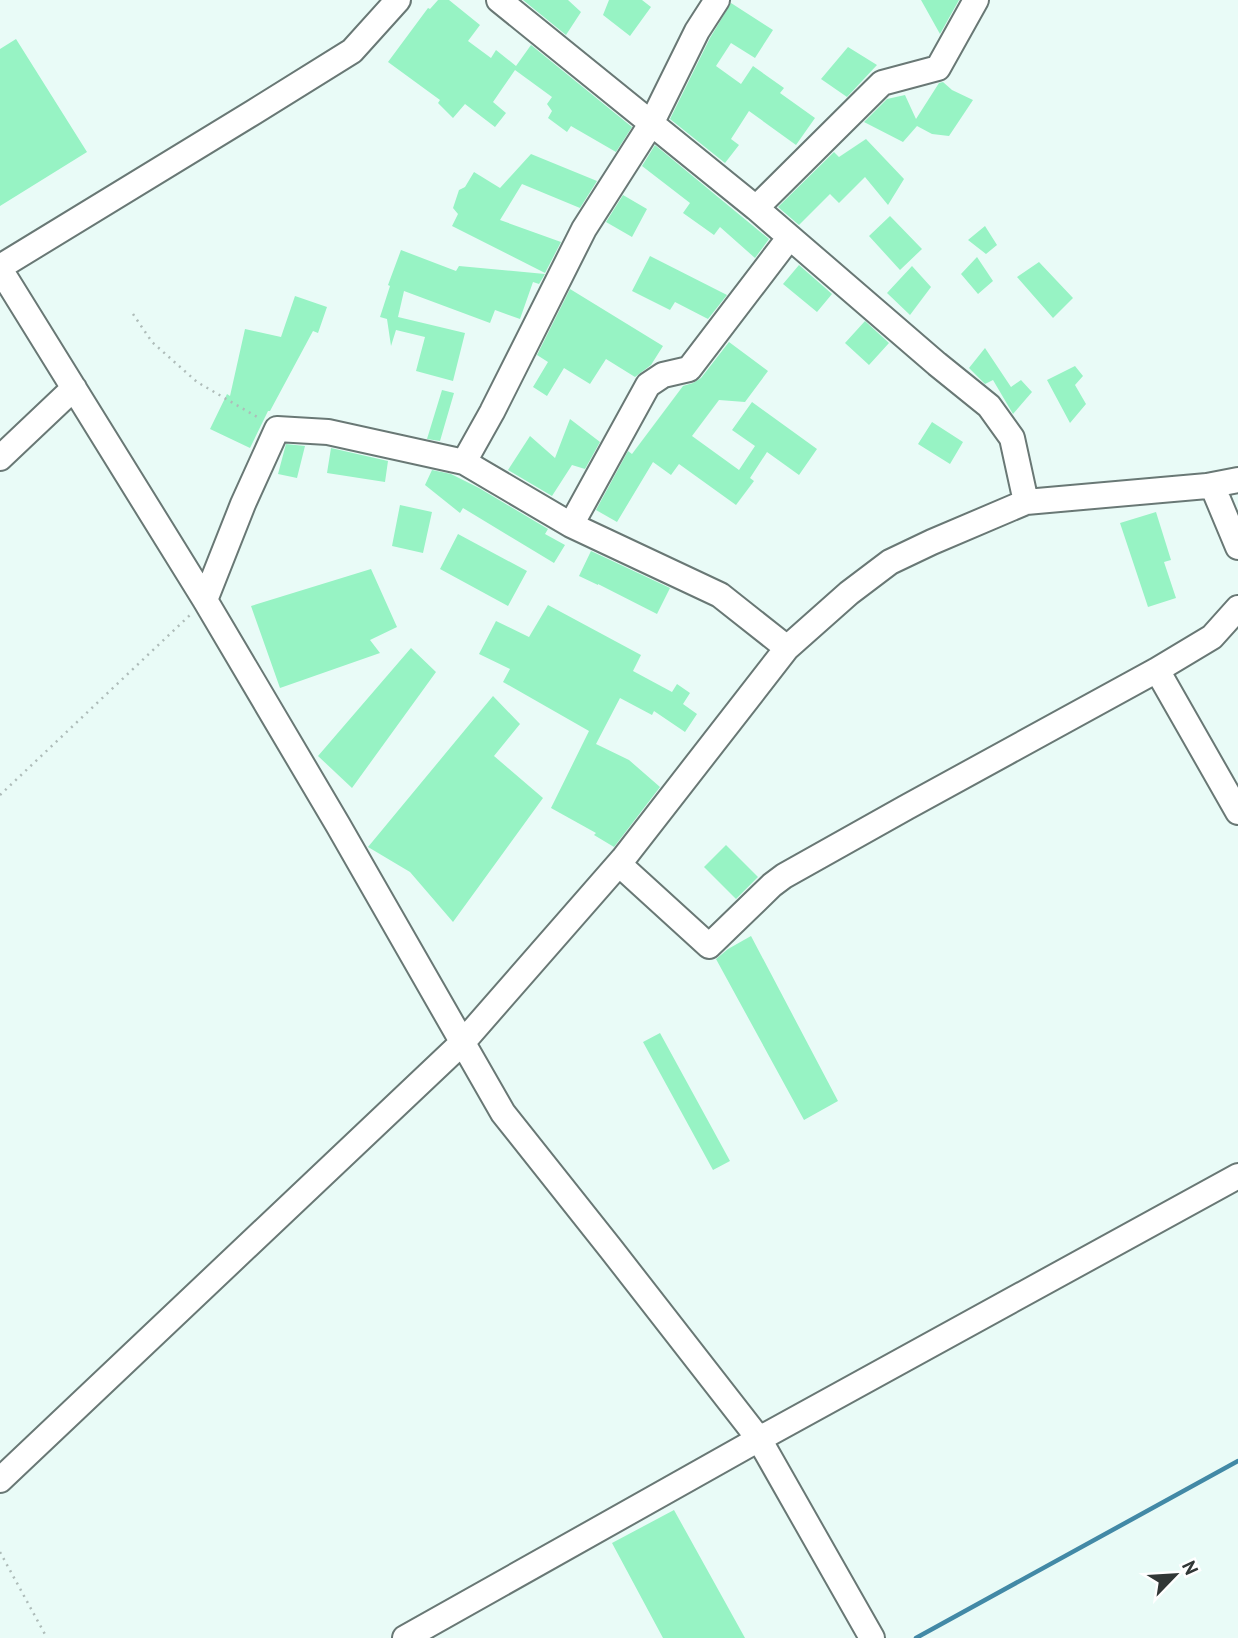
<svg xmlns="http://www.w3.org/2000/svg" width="1238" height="1638" font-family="'PT Sans',sans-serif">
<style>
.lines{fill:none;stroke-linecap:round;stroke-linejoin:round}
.stream{stroke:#4289a6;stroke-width:4.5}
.building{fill:#97f3c4}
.minor-casing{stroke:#697875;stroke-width:28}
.path{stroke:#aebcb9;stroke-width:2.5;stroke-dasharray:2 5;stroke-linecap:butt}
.minor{stroke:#fff;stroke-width:24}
</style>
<rect width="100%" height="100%" fill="#e9fbf7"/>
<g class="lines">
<path class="stream" d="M916 1638 1238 1461"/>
</g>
<path class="building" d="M438 0H449L480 25 468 41 491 58 496 50 516 66 531 45 632 127 616 152 571 126 567 132 548 118 552 111 547 104 552 97 515 70 493 102 506 113 495 127 465 104 453 118 438 103 440 100 388 62 428 8 430 9Z
M523 0H568L581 12 566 35Z
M609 0H642L651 7 630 36 603 15Z
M921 0H959L940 34Z
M731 3 773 30 755 58 731 43 716 66 741 84 753 66 784 88 780 93 815 118 796 145 749 111 731 139 739 145 725 163 670 119 710 38Z
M16 39 87 152 0 206V49Z
M848 47 877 65 847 97 821 79Z
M943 82 952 90 973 100 949 136 932 134 917 126 903 142 864 122 887 99 905 95 916 119 939 83Z
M866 139 904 179 888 205 865 177 839 203 830 194 799 225 778 207 834 152 839 157Z
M655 145 769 239 755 258 720 227 714 235 683 213 690 203 642 166Z
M531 154 597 181 580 208 522 184 500 220 561 242 545 273 452 226 458 214 453 208 459 190 465 187 474 172 500 188Z
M623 195 647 209 632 237 606 222Z
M890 216 922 249 900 270 869 236Z
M985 226 997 245 986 254 968 240Z
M401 250 456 271 459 266 545 274 539 284 533 282 520 319 495 310 490 323 404 291 398 317 465 333 453 381 416 371 425 337 396 330 391 346 387 319 380 317 390 286 388 285Z
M650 256 727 295 708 319 675 302 670 310 632 291Z
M977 257 993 281 978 294 961 274Z
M1039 262 1073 298 1053 318 1017 277Z
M799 265 832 294 817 312 783 284Z
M912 266 931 287 910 315 887 293Z
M570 289 663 346 651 365 635 377 606 359 590 384 564 368 547 396 533 387 548 362 537 355Z
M295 296 327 307 318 333 313 331 270 411H268L250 448 210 429 227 394 230 396 245 329 281 337Z
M865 321 889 343 869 365 845 343Z
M729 342 768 371 745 402 719 400 692 436 739 470 755 446 732 430 752 402 817 449 799 475 767 452 750 478 754 481 736 505 679 464 671 475 653 462 617 522 596 510 628 451 632 454 683 386 693 383 701 378Z
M985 348 1011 387 1021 380 1032 392 1013 414 993 380 985 384 969 368Z
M1075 366 1083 376 1075 385 1086 404 1070 423 1047 380Z
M442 390 454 393 440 441 427 439Z
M570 419 600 442 585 469 572 465 552 496 508 470 530 436 555 458Z
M932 422 963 442 950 464 918 444Z
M286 444 305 446 297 478 278 474Z
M331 448 388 461 385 482 327 473Z
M432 470 451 474 479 488 548 529 545 534 565 545 554 563 463 508 460 513 425 485Z
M400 505 432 512 423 553 392 546Z
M1156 512 1171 560 1164 562 1176 598 1148 607 1120 523Z
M458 534 527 571 508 606 440 569Z
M591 551 670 588 657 614 598 584V585L579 576Z
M371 569 397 627 370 640 380 653 280 688 251 606Z
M548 605 641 655 633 671 672 692 677 684 690 693 683 704 697 714 685 732 654 711 652 715 620 698 596 744 629 760 660 787 614 847 594 835 596 833 551 808 589 731 503 682 510 669 479 654 496 621 529 637Z
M411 648 436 672 352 788 318 756Z
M493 696 520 724 494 756 543 798 453 922 410 872 368 847Z
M726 845 758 877 736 899 704 867Z
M751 936 838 1101 804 1120 716 959 728 949Z
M660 1033 730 1161 713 1170 643 1042Z
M674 1510 745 1638H663L612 1543Z"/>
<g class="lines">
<g class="minor-casing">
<path id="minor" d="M499 0 756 208 937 364 989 406 1012 438 1026 502
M756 208 882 83 938 68 976 0
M0 267 254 112 352 51 398 0
M0 269 205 600 338 825 503 1113 611 1249 759 1439 872 1638
M0 458 74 388
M464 462 492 412 584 229 651 124 697 31 717 0
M1212 485 1238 547
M571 525 720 595 787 648
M205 600 243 504 277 429 328 432 464 462 571 525 648 385 663 375 689 369 789 238
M1238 608 1212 637 1157 670 1238 812
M619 864 709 946 772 885 784 876 907 807 1157 670
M0 1480 463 1042 623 859 787 648 849 593 890 562 932 542 1026 502 1207 486 1238 480
M405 1638 759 1439 1238 1176"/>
</g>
<path class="path" d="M133 314 152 342 197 382 259 418
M0 795 190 615
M0 1552 47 1638"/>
<use href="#minor" class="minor"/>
</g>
<g transform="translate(1175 1575) rotate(65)" stroke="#ffffff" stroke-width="5" paint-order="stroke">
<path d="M0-5L12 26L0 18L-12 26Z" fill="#313736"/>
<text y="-10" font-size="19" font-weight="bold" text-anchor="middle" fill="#313736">N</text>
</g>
</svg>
